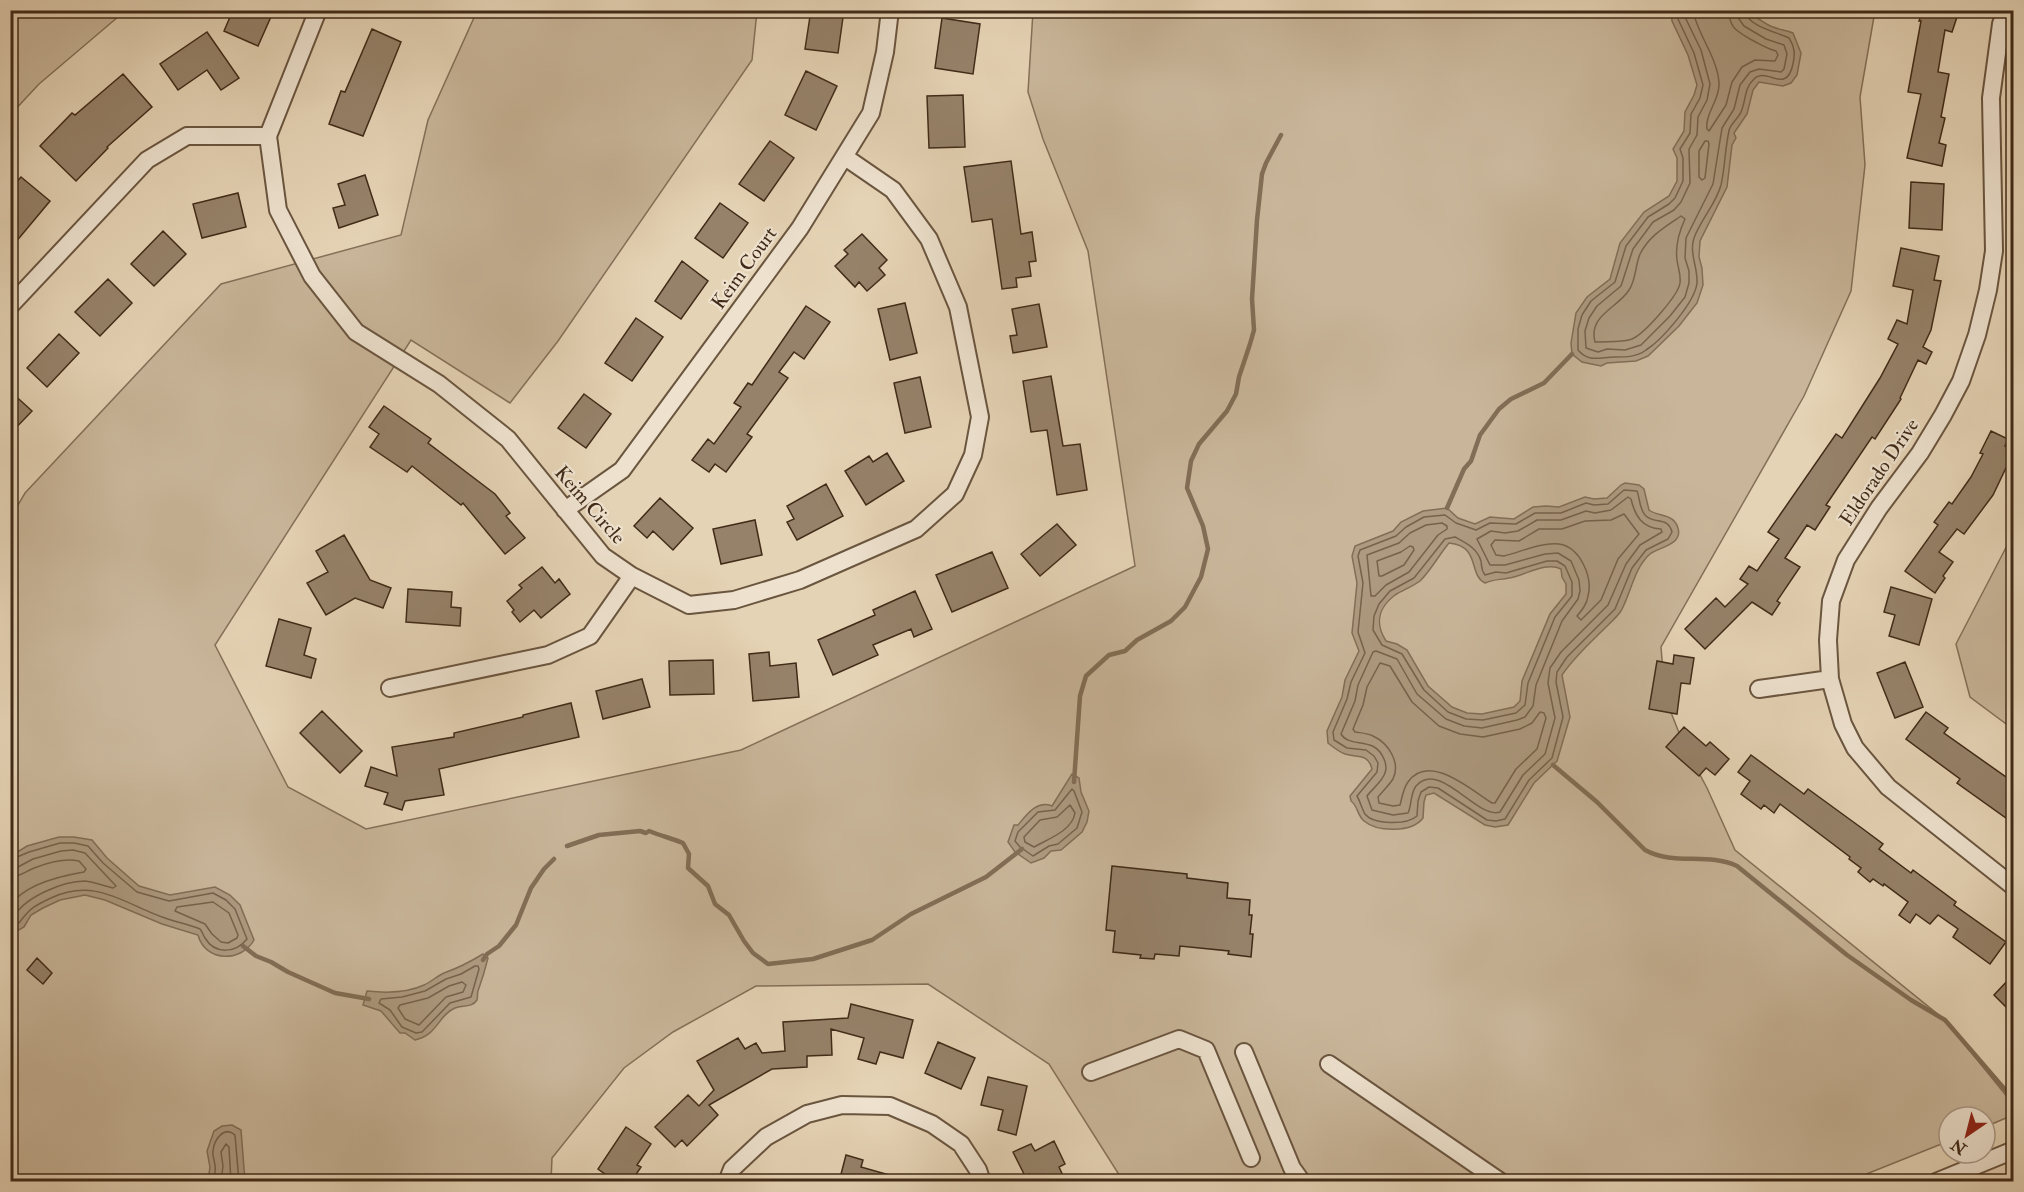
<svg xmlns="http://www.w3.org/2000/svg" width="2024" height="1192" font-family="'IM FELL Double Pica',serif">
<style>
.green{fill:#c9b69a;stroke:#857059;stroke-width:1.5}
.water{fill:#ad9a80;stroke:#826e56;stroke-width:1.5;fill-rule:evenodd}
.lines{fill:none;stroke-linecap:round;stroke-linejoin:round}
.shore{stroke:#77624c;stroke-width:1.5}
.stream{stroke:#826e56;stroke-width:4.5}
.building{fill:#96826a;stroke:#412b18;stroke-width:1.5}
.minor-casing{stroke:#6a553f;stroke-width:20}
.minor{stroke:#eee2cf;stroke-width:16}
.labels{text-anchor:middle;dominant-baseline:central;stroke-width:4.5;stroke-linejoin:round;paint-order:stroke}
.street-label{font-size:20px;fill:#412b18;stroke:#eee2cf}
</style>
<rect width="100%" height="100%" fill="#e5d3b5"/>
<filter id="stains"><feTurbulence type="fractalNoise" baseFrequency=".00333" numOctaves="4"/><feColorMatrix values="0 0 0 0 .2 0 0 0 0 .09 0 0 0 0 .02 0 0 0 .5 -.17"/></filter>
<radialGradient id="worn" r=".72"><stop offset=".6" stop-color="#630" stop-opacity="0"/><stop offset="1" stop-color="#630" stop-opacity=".3"/></radialGradient>
<path class="green" d="M11 10H125V11L39 84 11 114Z
M477 11H757L752 60 558 341 510 403 411 340 215 645 288 787 366 829 741 750 1135 566 1088 251 1043 139 1028 92 1033 11H1875L1860 97 1865 165 1851 291 1804 396 1661 647 1665 697 1683 743 1707 788 1735 850 1945 1020 2013 1104V1115L1985 1127V1117H1949V1141L1849 1181H1123L1049 1064 928 984 756 986 673 1032 624 1068 552 1158 551 1181 11 1182V517L25 493 221 284 401 235 428 120Z
M2013 534V729L1970 697 1956 644Z"/>
<path class="water" d="M1671 11H1751V15C1759 18 1766 25 1773 27 1780 30 1786 30 1793 33L1801 53 1797 75 1791 83 1783 86 1759 82 1753 90 1747 114 1734 133 1736 138 1732 145 1727 187 1700 241 1699 257 1702 268 1703 285 1697 303 1679 326 1648 356 1636 361 1607 363 1601 366 1582 362 1572 354 1571 343 1576 313 1587 297 1610 279 1620 243 1644 212 1669 196 1677 181V158L1673 149 1684 131 1685 112 1694 95 1697 85 1688 55 1672 21Z
M1625 483 1639 485 1644 489 1649 510C1658 517 1674 513 1678 528 1683 545 1659 547 1650 554 1634 568 1631 593 1621 611 1617 617 1610 623 1605 628 1590 643 1574 657 1562 675L1570 717 1557 761 1534 783 1508 825 1495 827 1485 825 1434 793 1426 795 1424 802 1423 818C1412 833 1377 832 1364 821 1357 815 1358 806 1351 801L1350 796 1372 769C1368 753 1358 758 1345 754 1339 752 1333 747 1328 743L1327 731 1342 697 1345 680 1359 651 1352 633 1357 583 1352 556 1355 546 1393 531 1401 522 1423 511 1447 508 1458 518 1475 524 1490 517 1514 519 1533 507 1546 506 1559 507 1585 497 1594 499 1607 498 1621 485ZM1449 543C1481 546 1468 575 1485 583 1494 579 1500 580 1509 578 1524 576 1546 561 1561 569L1562 577 1566 584V594L1550 614 1522 681 1520 701 1514 707 1482 714 1467 713 1452 707 1428 686 1407 650 1397 644 1386 641C1375 624 1378 608 1395 595 1403 590 1412 587 1420 581 1431 570 1439 555 1449 543Z
M1072 774 1079 778 1081 792 1089 811 1087 822 1082 832 1061 850 1051 851 1044 858 1031 863 1015 852 1008 842 1014 825H1018C1027 814 1037 800 1052 806Z
M59 837H74L92 840 107 858 139 886 170 895 215 887 230 895 240 905 254 940C241 963 205 962 198 935L162 924 105 900 85 895 60 900 43 908 31 915 24 927 17 931 11 929V856L27 846Z
M483 954 488 958C485 970 482 980 478 991 477 994 478 997 477 1000 472 1008 462 1005 455 1008 438 1015 438 1035 415 1040L405 1033H400L381 1011 363 1005 367 991C385 993 407 993 424 985 431 982 437 976 444 973 458 968 470 962 483 954Z
M232 1125 241 1130 245 1181H208L210 1167 207 1151 214 1131 222 1126Z"/>
<g class="lines">
<path class="shore" d="M1677 10 1678 19 1694 53 1703 85 1700 98 1691 114 1690 133 1680 149 1683 158V181L1675 198 1669 204 1648 217 1626 246 1615 282 1591 301 1582 315 1578 329V350C1589 363 1600 357 1615 357 1626 357 1637 357 1646 350 1662 340 1695 302 1697 283 1698 268 1689 253 1694 238 1701 219 1716 204 1721 185 1725 168 1725 148 1729 131 1730 124 1738 119 1741 112 1746 101 1744 88 1754 79 1767 66 1786 96 1793 64 1795 54 1795 47 1789 38 1777 32 1746 26 1745 10
M1684 10 1685 17 1701 50 1710 84 1707 100 1698 117 1697 135 1689 149 1690 183 1681 202 1674 210 1653 222 1633 249 1621 286 1597 306 1589 318 1585 331 1586 348 1598 352 1607 349 1625 350 1641 345 1670 316 1685 297 1689 283V271L1685 258 1686 238 1713 184 1722 128 1734 109 1740 85 1750 72 1759 69 1781 72 1784 69 1787 54 1784 45 1766 39 1744 26 1739 19 1738 10
M1693 10C1696 32 1718 58 1719 83 1720 100 1705 113 1707 129L1709 131 1726 105 1732 82 1742 67 1755 60 1775 61 1778 55 1776 51C1765 48 1760 44 1750 39 1737 31 1729 28 1729 10
M1705 141H1708L1709 144 1705 178 1702 180 1699 177V151Z
M1681 216 1685 219C1679 232 1675 245 1677 260 1678 268 1681 274 1680 283 1678 296 1644 334 1632 339 1621 343 1606 341 1595 342 1588 315 1618 308 1629 290 1636 280 1635 266 1640 254 1649 236 1665 227 1681 216Z
M1624 490 1637 491C1640 498 1639 508 1645 515 1654 525 1668 516 1672 532L1668 539 1646 550 1632 568 1615 609 1567 657 1557 672 1556 682 1563 717 1552 758 1529 780 1505 819 1496 821 1487 820 1438 788 1429 787 1421 792 1418 801 1417 816C1407 825 1374 825 1365 814 1362 809 1360 801 1357 796L1377 772 1378 763 1374 756 1366 750 1347 748 1334 740 1333 732 1347 699 1351 682 1365 653 1358 632 1363 583 1358 556 1360 550 1396 536 1406 527 1424 517 1445 515 1456 523 1476 530 1490 523 1516 524 1535 513H1561L1586 503 1594 505 1608 504Z
M1628 497 1631 499C1635 516 1642 528 1661 529L1662 532 1640 545 1626 564 1608 605 1561 652 1550 668 1548 683 1555 718 1545 754 1523 775 1500 812C1477 820 1440 759 1416 786 1410 794 1412 805 1408 813L1393 815 1372 810 1367 796C1372 789 1382 782 1385 773 1387 768 1386 764 1384 759 1374 735 1350 749 1341 734L1355 701 1358 685 1373 652 1376 651 1397 659 1417 694 1446 719 1464 726 1482 728 1517 720 1525 717 1533 706 1536 685 1562 621 1578 599 1580 591 1579 580 1571 561 1558 553 1545 554 1505 565H1490L1477 539 1491 531 1505 533 1518 531 1537 520H1561L1586 511 1595 513 1611 510Z
M1624 514 1639 534 1618 559 1601 600 1581 620 1577 616C1582 610 1587 604 1588 596 1593 577 1580 547 1559 544 1541 542 1521 552 1504 556L1496 555 1491 545 1495 540 1519 541 1539 529H1562L1585 521 1611 520Z
M1442 523 1447 526V529L1438 535 1409 572 1386 585 1375 596H1371L1367 555 1399 543 1410 533 1426 525Z
M1455 537C1466 543 1477 548 1481 561 1482 567 1481 570 1485 575L1496 572 1506 573 1547 561H1557L1565 566 1572 582V596L1555 617 1528 683 1525 705 1516 713 1483 720 1466 719 1448 712 1424 690 1402 654 1382 645 1373 630 1374 616 1379 604 1390 591 1414 578 1445 539Z
M1410 546 1413 547 1414 550 1404 565 1382 576H1379L1377 561 1401 552Z
M1380 663 1390 666 1412 702 1439 726 1460 734 1483 737 1520 729 1532 723 1540 712 1544 713 1546 718 1537 749 1516 769 1495 803H1492C1471 790 1429 752 1408 782 1403 789 1402 798 1400 805L1393 806 1379 803 1378 797C1383 791 1389 785 1393 779 1401 762 1388 743 1373 736 1367 733 1361 733 1355 732L1353 729 1363 705 1367 687Z
M1072 789 1074 791 1082 812 1077 828 1058 844 1049 846 1033 856 1020 847 1015 841 1018 832 1038 812 1055 810Z
M1070 805 1075 813C1072 831 1048 839 1034 847L1025 842 1024 837 1040 820 1057 817Z
M10 860 29 852 60 843H74L88 846 103 863 137 892 169 901 213 893 226 900 235 909 247 939C236 953 215 955 205 938 203 935 202 931 200 929 188 924 176 922 165 918 124 904 96 877 51 898 34 906 30 908 19 923L10 924
M10 868 18 867 33 859 61 851 73 850 85 853 116 886 113 888C104 886 94 882 85 881 63 881 26 897 15 915L10 916
M10 877C21 877 27 870 37 867 50 862 65 858 79 861L86 869 84 872C60 876 24 884 10 906
M213 902 229 913 238 935 237 938 228 943 221 942 212 934 205 924 175 911 177 907Z
M475 966H478L479 969 471 997 450 1003 422 1032 416 1033 402 1027 390 1010 379 1003 381 999 402 997 425 991 446 979 461 974Z
M462 982 466 985 463 992 446 997 419 1025 405 1019 398 1008 400 1005 428 998 449 986Z
M214 1182C214 1177 216 1171 215 1166 215 1161 212 1156 213 1151 214 1140 224 1125 235 1135L239 1182
M221 1182 223 1166 221 1152 226 1144 229 1147 231 1182"/>
<path class="stream" d="M1447 508 1464 469 1471 461 1480 435 1499 409 1511 399 1544 383 1572 354
M1553 765 1597 802 1645 850C1674 866 1708 852 1737 866L1847 955 1911 1000 1945 1020 2014 1100
M1074 782 1080 696 1086 676 1109 655 1125 651 1137 640 1171 621 1185 607 1201 577 1208 549 1203 526 1187 488 1191 461 1199 444 1227 411 1236 394 1239 377 1250 344 1254 330 1252 299 1257 220 1262 174 1266 163 1281 135
M567 846 599 835 640 831 646 833 649 831C661 836 671 838 683 843L689 854 688 868 708 886 715 904 729 915 744 941 753 953 768 964 813 959 872 940 911 914 986 877 1022 849
M243 946 256 956 271 962 288 972 335 993 369 999
M483 960 487 954 499 946 516 925 531 888 544 869 554 859"/>
</g>
<path class="building" d="M233 10H274L258 46 224 31Z
M811 10H844L838 53 805 49Z
M1923 10H1946L1958 14 1952 32 1945 30 1938 72 1949 74 1941 117 1945 118 1939 143 1946 145 1942 166 1907 158 1921 94 1908 92 1921 21H1919Z
M942 18 980 24 973 74 935 68Z
M372 29 401 42 363 136 329 124 341 91 345 92Z
M207 32 239 78 221 90 207 70 178 90 160 64Z
M806 71 837 86 816 130 785 115Z
M123 74 152 107 107 147 108 148 76 181 40 146 72 113 75 115Z
M963 95 965 147 929 148 927 96Z
M770 141 794 158 764 201 739 184Z
M1011 161 1021 234 1032 232 1036 261 1029 262 1031 276 1016 278 1017 287 1002 289 992 219 972 222 964 167Z
M365 175 378 215 339 228 333 208 345 205 338 184Z
M21 177 50 201 10 249V189Z
M1911 182 1944 184 1942 230 1909 228Z
M238 193 246 227 202 238 193 204Z
M720 203 748 223 723 258 695 238Z
M163 231 186 254 154 286 131 264Z
M862 234 887 260 879 268 885 275 867 291 859 282 855 287 835 266 848 254 844 250Z
M1901 248 1939 256 1934 280 1941 281 1931 330 1923 347 1932 352 1926 364 1918 360 1900 398 1901 399 1875 439 1872 437 1826 505 1830 507 1815 530 1807 525 1785 558 1800 567 1777 601 1780 603 1772 615 1752 602 1705 649 1685 629 1716 598 1725 607 1748 584 1740 579 1749 566 1757 571 1779 539 1768 532 1836 434 1842 438 1880 378 1898 344 1888 339 1897 320 1907 324 1913 290 1893 286Z
M682 261 708 281 681 319 655 301Z
M108 279 132 303 100 336 75 312Z
M905 303 917 353 890 360 878 309Z
M1039 304 1047 347 1013 353 1010 336 1017 335 1012 309Z
M806 306 830 322 804 359 794 352 779 372 788 378 747 434 752 437 726 472 715 464 709 472 692 460 708 439 714 444 741 407 734 403 748 383 752 385Z
M636 318 663 337 632 381 605 363Z
M59 334 79 353 47 387 27 368Z
M1051 376 1063 446 1080 444 1087 490 1057 495 1047 430 1031 432 1023 381Z
M920 377 931 427 905 433 894 383Z
M10 391 32 411 10 434Z
M584 394 611 414 586 448 558 428Z
M384 406 431 439 428 443 495 494 510 513 506 516 525 538 505 554 463 503 461 505 412 466 407 472 370 447 379 434 369 427Z
M1991 431 2008 439 2005 446 2013 451V453L1993 495 1964 534 1957 529 1939 552 1953 562 1943 576 1945 578 1935 593 1905 571 1938 525 1934 522 1949 502 1952 504 1971 477 1983 454 1980 453Z
M887 453 904 481 866 505 845 471 869 456 873 462Z
M826 484 843 516 797 540 787 522 794 519 787 506Z
M660 498 693 528 673 550 653 531 647 538 634 526Z
M755 520 762 555 721 564 713 529Z
M1057 524 1076 545 1040 576 1021 554Z
M344 535 370 580 391 588 383 608 355 598 326 615 307 583 328 572 316 551Z
M992 552 1008 588 952 612 936 575Z
M542 567 555 583 559 579 570 594 541 618 534 610 520 622 512 612 514 610 507 601 522 588 519 585Z
M1891 587 1932 599 1919 645 1889 636 1895 615 1884 612Z
M408 589 452 592 451 607 461 608 460 626 406 622Z
M915 591 932 629 914 637 911 629 873 645 878 655 833 675 818 640 875 615 873 610Z
M279 619 311 628 304 655 316 659 311 678 266 666Z
M769 652 770 666 796 663 799 697 753 701 749 654Z
M1674 655 1694 658 1690 684 1681 683 1677 714 1649 709 1657 661 1673 664Z
M713 660 714 694 670 695 669 661Z
M1905 662 1923 707 1895 718 1877 673Z
M642 679 650 707 603 719 596 691Z
M571 703 579 737 439 769 444 795 405 801 402 810 384 804 388 793 365 786 371 767 397 776 392 747 454 737V733L523 717V715Z
M322 711 362 751 340 773 300 733Z
M1926 712 1948 728 1944 733 2013 782V823L1957 783 1960 779 1906 739Z
M1684 727 1706 746 1710 742 1729 759 1715 775 1706 768 1699 776 1666 747Z
M1751 755 1804 794 1808 789 1863 829 1883 844 1879 849 1911 873 1913 870 1956 902 1954 905 2006 942 1990 964 1953 937 1958 929 1938 915 1930 924 1916 914 1910 923 1899 915 1908 902 1884 884 1883 886 1873 879 1870 882 1858 872 1861 868 1849 859 1850 857 1780 804 1774 813 1764 805 1761 809 1741 794 1750 781 1738 772Z
M1112 866 1187 874V878L1228 883 1227 898 1250 900 1249 915H1252L1250 934H1253L1251 957 1228 954 1229 951 1180 946 1179 956 1155 954 1154 959 1140 958 1141 955 1113 952 1115 931 1106 930Z
M37 958 52 973 43 984 27 970Z
M2013 975V1014L1994 995Z
M851 1004 913 1020 903 1058 880 1052 876 1064 858 1059 864 1038 831 1029 832 1055 807 1056V1067L772 1069 709 1105 718 1115 687 1146 682 1140 675 1147 655 1127 688 1095 699 1106 714 1090 697 1061 738 1038 745 1049 756 1043 762 1053 785 1051 783 1022 848 1018Z
M938 1042 975 1058 961 1089 925 1073Z
M988 1077 1027 1086 1016 1135 998 1130 1003 1110 981 1105Z
M626 1127 651 1144 637 1165 641 1167 631 1182H616L598 1169Z
M1054 1141 1065 1164 1059 1167 1066 1182H1033L1029 1174 1025 1176 1013 1152 1031 1144 1035 1151Z
M846 1155 863 1160 861 1167 900 1178 899 1182H852L840 1178Z"/>
<g class="lines">
<g class="minor-casing">
<path id="minor" d="M318 10 268 136 278 210 312 276 356 332 439 384 508 439 603 556 632 576 689 605 734 600 800 580 916 529 955 494 973 455 980 417 958 307 929 239 893 190 845 157
M2007 10 2001 24 1991 98 1994 251 1988 290 1977 335 1961 381 1943 415 1920 453 1879 508 1846 560 1831 601 1828 640 1830 679 1843 724 1855 748 1888 787 2014 887
M10 306 147 160 187 136H268
M565 510 622 470 800 228 871 113 885 52 890 10
M390 688 548 655 590 636 632 576
M1759 689 1830 679
M1244 1052 1292 1168 1302 1182
M1329 1064 1501 1182
M1091 1072 1179 1039 1206 1050 1251 1158
M727 1182 732 1169 766 1137 807 1114 842 1105 890 1106 932 1124 961 1144 978 1170 982 1182
M1936 1182 2014 1150"/>
</g>
<use href="#minor" class="minor"/>
</g>
<g class="labels">
<g class="street-label">
<text transform="translate(744 268) rotate(-54)">Keim Court</text>
<text transform="translate(1879 472) rotate(-56)">Eldorado Drive</text>
<text transform="translate(590 505) rotate(49)">Keim Circle</text>
</g>
</g>
<rect width="2024" height="1192" fill="none" stroke="#e5d3b5" stroke-width="36"/>
<rect x="12" y="12" width="2000" height="1168" fill="none" stroke="#412b18" stroke-width="3"/>
<rect x="18" y="18" width="1988" height="1156" fill="none" stroke="#412b18" stroke-width="1.5"/>
<g transform="translate(1967 1135) rotate(215)"><circle r="28" fill="#eee2cf" stroke="#a99986" stroke-width="1.5"/>
<path d="M0-4.5L10 22L0 15L-10 22Z" fill="#8f2418"/>
<text y="-9" font-size="16" font-weight="bold" text-anchor="middle" fill="#412b18">N</text>
</g>
<rect width="100%" height="100%" filter="url(#stains)"/>
<rect width="100%" height="100%" fill="url(#worn)"/>
</svg>
